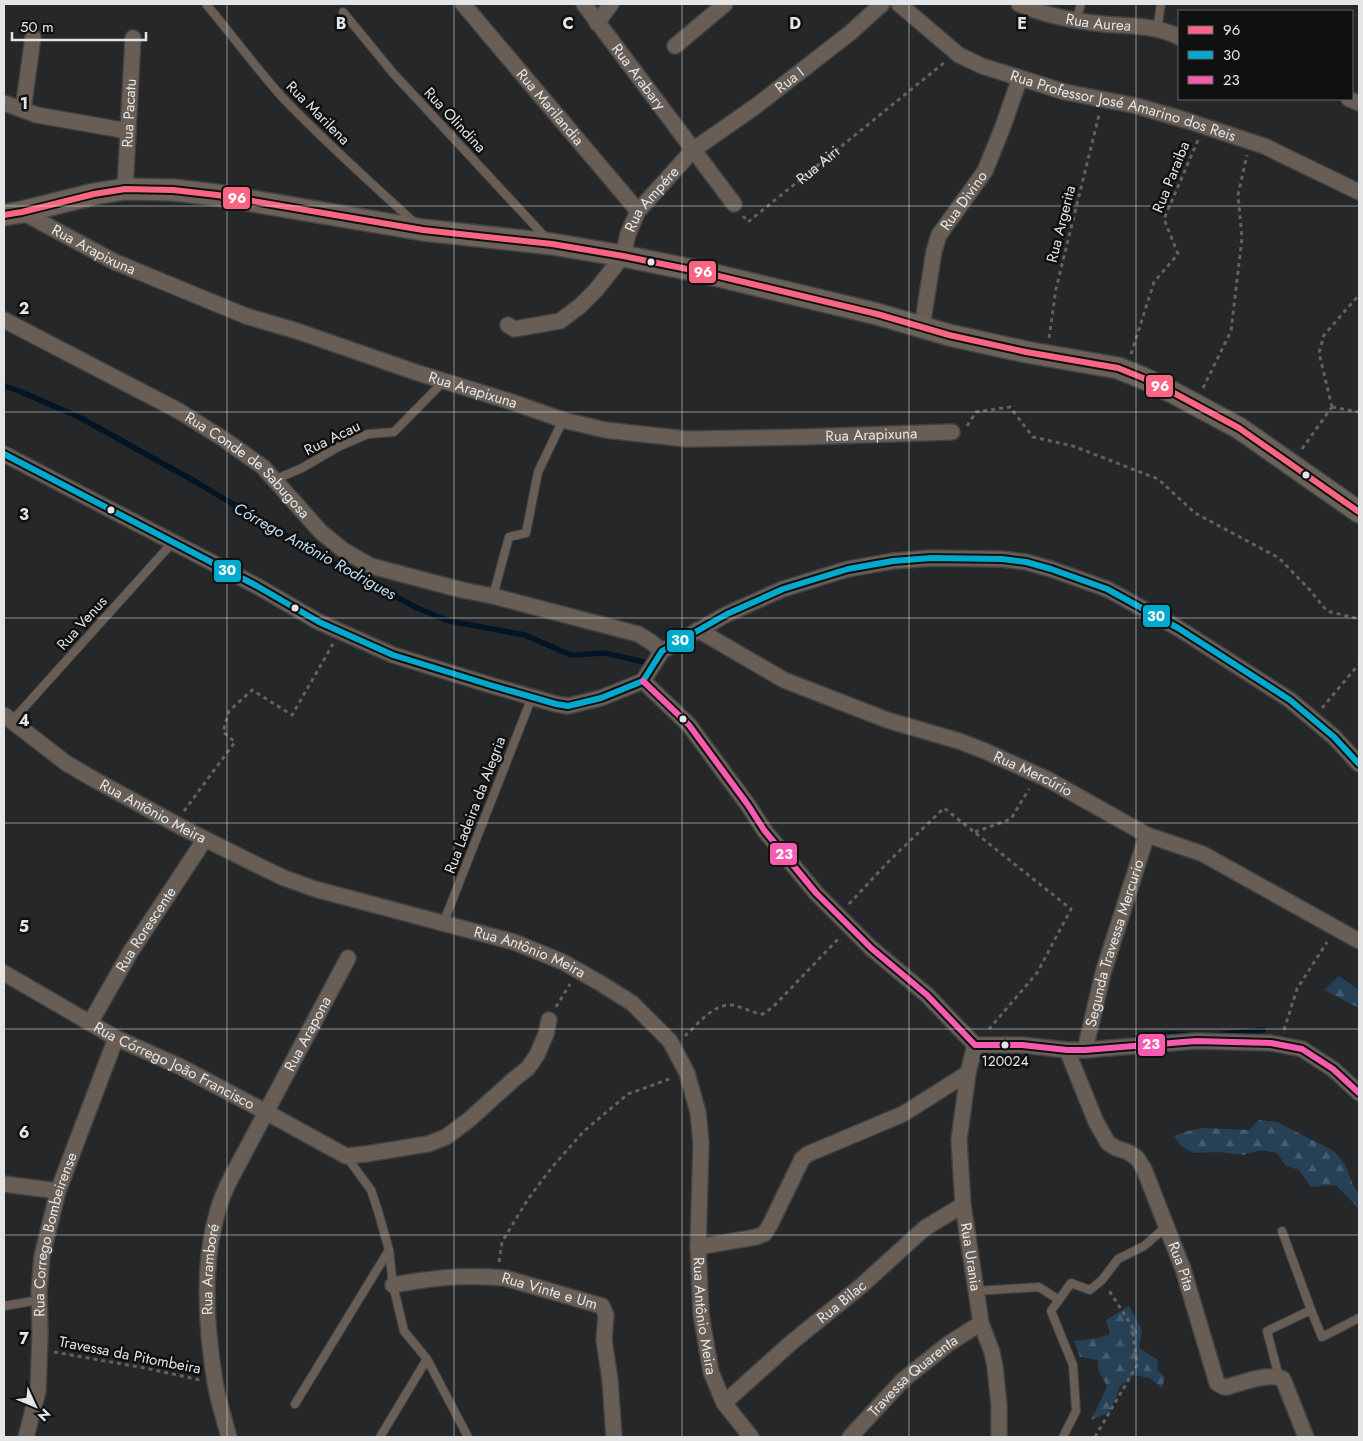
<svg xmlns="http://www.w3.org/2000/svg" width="1363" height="1441" font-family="Jost,sans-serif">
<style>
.forest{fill:url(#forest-firs)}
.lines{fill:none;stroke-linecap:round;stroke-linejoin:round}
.stream{stroke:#031524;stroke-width:5.5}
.lane-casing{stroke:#404243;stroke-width:10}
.street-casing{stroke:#404243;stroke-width:18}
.secondary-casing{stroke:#404243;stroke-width:24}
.path{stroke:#65605c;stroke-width:3;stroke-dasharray:4 4;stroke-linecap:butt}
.lane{stroke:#685e56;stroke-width:8}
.street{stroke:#685e56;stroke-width:15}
.secondary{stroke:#6c6158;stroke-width:21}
.bus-1-casing{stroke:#0f1010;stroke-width:10}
.bus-2-casing{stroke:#0f1010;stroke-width:10}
.bus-3-casing{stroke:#0f1010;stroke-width:10}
.bus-1{stroke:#fa6682;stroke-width:6}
.bus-2{stroke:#00a9ce;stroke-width:6}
.bus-3{stroke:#f75aaf;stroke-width:6}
.grid{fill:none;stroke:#e3e5e6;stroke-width:1;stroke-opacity:0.55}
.bus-dot{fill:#e3e5e6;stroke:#0f1010;stroke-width:2}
.labels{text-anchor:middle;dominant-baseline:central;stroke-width:5;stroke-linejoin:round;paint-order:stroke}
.bus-label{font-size:14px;fill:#e3e5e6;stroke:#0f1010}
.street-label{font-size:15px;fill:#e3e5e6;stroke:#0f1010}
.water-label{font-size:16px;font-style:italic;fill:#c1dbf2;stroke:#0f1010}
.grid-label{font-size:16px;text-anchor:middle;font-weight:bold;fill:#e3e5e6;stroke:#0f1010;stroke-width:5;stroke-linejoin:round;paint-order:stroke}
.line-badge{stroke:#0f1010;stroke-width:2}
.badge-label{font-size:14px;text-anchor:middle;font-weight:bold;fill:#fff}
</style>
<defs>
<pattern id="forest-firs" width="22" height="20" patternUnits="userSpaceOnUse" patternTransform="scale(1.25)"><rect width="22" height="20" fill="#264056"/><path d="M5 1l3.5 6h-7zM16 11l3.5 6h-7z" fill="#455b6e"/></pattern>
</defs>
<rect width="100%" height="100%" fill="#262728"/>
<path class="forest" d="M1339 976 1359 990V1008L1324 990Z
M1259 1120 1277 1122 1334 1151 1345 1164 1353 1185 1359 1194V1209L1336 1185 1311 1187 1299 1170 1286 1166 1277 1153 1261 1150 1244 1155 1218 1152 1194 1153 1181 1146 1174 1136 1188 1131 1203 1128 1249 1130Z
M1129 1306 1142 1330 1139 1348 1158 1360 1157 1370 1165 1377 1162 1388 1149 1378 1135 1375 1120 1386 1110 1412 1091 1420 1107 1387 1098 1369V1360L1080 1357 1074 1341 1098 1338 1110 1334 1106 1320Z"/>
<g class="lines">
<path class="stream" d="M4 386 19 391 79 417 196 482 332 563 417 608 449 621 525 635 571 655 605 653 644 662
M1215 1035 1263 1030
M1133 1039 1169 1034 1189 1035"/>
<g class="lane-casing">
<path id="lane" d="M206 4C232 35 256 68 283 98 325 142 371 183 416 224
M343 12 393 73 547 239
M1076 20 1081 4
M1157 30 1161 4
M274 480 302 468 338 447 368 434 394 432 444 381
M493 596 509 537 526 533 538 472 563 420
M12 721 172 543
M443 924 532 697
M346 1156 371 1190 378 1211 389 1250 393 1285 404 1331 427 1359 468 1437
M1282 1231 1311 1310
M976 1291 1039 1287 1059 1300
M4 1306 39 1300
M1279 1377 1267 1331 1311 1310 1322 1337 1359 1318
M295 1404 389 1250
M380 1437 427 1359
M1063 1437 1076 1411 1073 1365 1051 1311 1071 1283 1090 1290 1102 1280 1118 1259 1144 1246 1166 1227"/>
</g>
<g class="street-casing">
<g id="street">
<path id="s2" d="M463 4 638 211"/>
<path id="s3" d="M584 4 734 204"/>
<path id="s4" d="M899 4 959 55 982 66 1065 92 1137 106 1185 120 1264 146 1359 192"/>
<path id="s5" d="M1019 4C1046 16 1073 21 1103 24 1128 26 1156 25 1179 37"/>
<path d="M597 23 611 4"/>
<path d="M675 46 725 4"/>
<path d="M1349 99 1359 103"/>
<path d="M4 103 37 115 128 131"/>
<path d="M23 110 33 37"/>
<path id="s6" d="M125 189 133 38"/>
<path id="s7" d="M22 212 115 262 246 316 297 331 418 373 512 402 563 420 605 430 687 439 802 437 952 432"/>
<path id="s8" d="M4 320 179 411 225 440 263 467 321 532 343 550 371 566 462 590 493 596 638 634 651 642 662 651"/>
<path id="s9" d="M508 325 514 329 560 321 580 306 596 290 623 256 628 234 638 211 693 150 756 106 850 33 882 4"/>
<path id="s10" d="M922 327 934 251 939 235 985 171 1002 129 1020 78"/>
<path d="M4 454 257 586 319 622 393 655 490 685 556 704 568 706 601 698 643 681 662 651 727 614 783 589 848 569 893 561 931 558 1002 559 1026 562 1051 569 1107 589 1178 628 1290 700 1334 737 1359 764"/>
<path id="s11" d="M698 630 784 680 887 720 959 741 985 751 1049 780 1147 835 1203 854 1359 941"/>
<path d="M643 681 689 725 748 805 764 830 816 893 871 948 927 995 975 1045H1022L1067 1050H1085L1196 1041 1271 1043 1302 1049 1333 1069 1359 1093"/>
<path id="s12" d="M4 715 66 763 95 780 185 829 247 860 284 878 315 889 514 942 563 962 600 983 632 1003 670 1041 687 1073 698 1112 701 1143 698 1247 701 1314 711 1372 724 1403 751 1437"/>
<path id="s13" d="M4 973 116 1038 179 1066 266 1112 346 1156 366 1154 415 1146 428 1144 446 1137 470 1119 513 1080 528 1068 537 1055 546 1034 549 1020"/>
<path id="s14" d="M90 1023 131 951 205 839"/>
<path id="s15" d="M975 1045 968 1073 959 1140 963 1205 981 1323 992 1352 995 1367 999 1405V1437"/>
<path id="s16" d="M1067 1050 1096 1122 1108 1143 1116 1148 1128 1152 1137 1158 1144 1169 1183 1269 1217 1383 1224 1387H1227C1241 1383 1269 1372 1283 1379L1306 1437"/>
<path id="s17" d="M1085 1050 1103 973 1147 835"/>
<path d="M4 1184 58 1191"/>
<path d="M698 1247 756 1237 764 1234 770 1225 802 1159 808 1154 903 1114 968 1073"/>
<path id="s18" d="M393 1285C433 1278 464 1274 505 1278L602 1306 606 1315 604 1340 610 1380 614 1437"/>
<path id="s19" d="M724 1403 792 1342 861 1286 925 1228 963 1205"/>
<path id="s20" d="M26 1437 38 1391 40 1334 39 1291 42 1256 58 1191 116 1038"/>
<path id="s21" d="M229 1437C224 1419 218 1400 215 1382 206 1327 202 1263 218 1210 221 1199 226 1188 231 1178L348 958"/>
<path id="s22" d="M850 1437 903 1380 948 1344 981 1323"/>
</g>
</g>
<g class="secondary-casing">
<path id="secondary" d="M4 215 22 212 94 194 125 189 173 190 217 195 423 230 552 244 623 256 702 272 877 314 949 335 1026 352 1118 368 1143 378 1172 392 1239 428 1359 512"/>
</g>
<g class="path">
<path id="s1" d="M743 216 748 222 945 62"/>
<path d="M1049 338 1056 289 1099 115"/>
<path d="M1131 354 1154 282 1178 254 1164 219 1198 140"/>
<path d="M1203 388 1231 331 1242 238 1238 195 1247 155"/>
<path d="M1332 407 1319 353 1324 335 1359 295"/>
<path d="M1332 407 1359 412"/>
<path d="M967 426 976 412 1010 407 1033 437 1073 446 1158 479 1195 513 1279 558 1309 589 1327 611 1355 618 1359 617"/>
<path d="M1302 449 1332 407"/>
<path d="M1322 708 1359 664"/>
<path d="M184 811 235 742 223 732 229 711 252 690 292 715 333 644"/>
<path d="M975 832 1011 819 1029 789"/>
<path d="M849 904 889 861 944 808 1071 909 1037 973 989 1029"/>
<path d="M556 1007 570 984"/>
<path d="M1284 1030 1297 989 1327 942"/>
<path d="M685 1036C699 1023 716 1000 737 1006 746 1009 753 1013 763 1014L773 1007 839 938"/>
<path d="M499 1262 502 1242 528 1199 553 1166 584 1131 628 1094 672 1078"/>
<path d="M54 1352 145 1368 200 1380"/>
<path d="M1095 1437 1137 1365 1132 1326 1108 1289"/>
</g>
<use href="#lane" class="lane"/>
<use href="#street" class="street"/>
<use href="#secondary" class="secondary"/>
<g class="bus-1-casing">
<path id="bus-1" d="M4 215 22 212 94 194 125 189 173 190 217 195 423 230 552 244 623 256 702 272 877 314 949 335 1026 352 1118 368 1143 378 1172 392 1239 428 1359 512"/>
</g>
<g class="bus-2-casing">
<path id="bus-2" d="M4 454 257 586 319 622 393 655 490 685 556 704 568 706 601 698 643 681 662 651 727 614 783 589 848 569 893 561 931 558 1002 559 1026 562 1051 569 1107 589 1178 628 1290 700 1334 737 1359 764"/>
</g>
<g class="bus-3-casing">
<path id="bus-3" d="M643 681 689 725 748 805 764 830 816 893 871 948 927 995 975 1045H1022L1067 1050H1085L1196 1041 1271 1043 1302 1049 1333 1069 1359 1093"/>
</g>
<use href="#bus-1" class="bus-1"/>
<use href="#bus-2" class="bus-2"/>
<use href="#bus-3" class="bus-3"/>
</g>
<path class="grid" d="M227 4V1437M454 4V1437M682 4V1437M909 4V1437M1136 4V1437M4 206H1359M4 412H1359M4 618H1359M4 823H1359M4 1029H1359M4 1235H1359"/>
<g class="bus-dot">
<circle cx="651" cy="262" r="4.5"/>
<circle cx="1306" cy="475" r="4.5"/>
<circle cx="111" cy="510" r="4.5"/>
<circle cx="295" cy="608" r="4.5"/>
<circle cx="683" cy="719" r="4.5"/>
<circle cx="1005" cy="1045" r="4.5"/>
</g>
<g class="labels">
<g class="bus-label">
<text x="1005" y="1061">120024</text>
</g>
<g class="street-label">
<text stroke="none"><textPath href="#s5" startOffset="82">Rua Aurea</textPath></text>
<text stroke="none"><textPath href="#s3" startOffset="91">Rua Arabary</textPath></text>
<text stroke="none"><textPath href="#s9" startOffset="394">Rua I</textPath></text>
<text stroke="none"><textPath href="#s4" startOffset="251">Rua Professor José Amarino dos Reis</textPath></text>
<text stroke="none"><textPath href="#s2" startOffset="135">Rua Marilandia</textPath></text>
<text stroke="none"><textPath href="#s6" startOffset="76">Rua Pacatu</textPath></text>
<text transform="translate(318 113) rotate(45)">Rua Marilena</text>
<text transform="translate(455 120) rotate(47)">Rua Olindina</text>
<text stroke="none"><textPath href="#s1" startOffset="98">Rua Airi</textPath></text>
<text transform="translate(1171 177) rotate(-68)">Rua Paraiba</text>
<text stroke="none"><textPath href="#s9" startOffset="210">Rua Ampére</textPath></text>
<text stroke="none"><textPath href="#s10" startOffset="136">Rua Divino</textPath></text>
<text transform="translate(1061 224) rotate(-76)">Rua Argerita</text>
<text stroke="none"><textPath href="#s7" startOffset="81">Rua Arapixuna</textPath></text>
<text stroke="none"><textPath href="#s7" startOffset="486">Rua Arapixuna</textPath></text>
<text stroke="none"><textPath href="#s7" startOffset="891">Rua Arapixuna</textPath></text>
<text transform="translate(332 438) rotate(-26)">Rua Acau</text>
<text stroke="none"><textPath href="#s8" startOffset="285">Rua Conde de Sabugosa</textPath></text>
<text transform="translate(82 623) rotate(-48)">Rua Venus</text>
<text stroke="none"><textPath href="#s11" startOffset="366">Rua Mercúrio</textPath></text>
<text transform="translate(475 805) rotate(-69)">Rua Ladeira da Alegria</text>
<text stroke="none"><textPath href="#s12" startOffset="178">Rua Antônio Meira</textPath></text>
<text stroke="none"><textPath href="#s14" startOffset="109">Rua Rorescente</textPath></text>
<text stroke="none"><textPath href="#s17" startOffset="111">Segunda Travessa Mercurio</textPath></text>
<text stroke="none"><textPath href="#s12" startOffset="582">Rua Antônio Meira</textPath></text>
<text stroke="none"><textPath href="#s21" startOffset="428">Rua Arapona</textPath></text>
<text stroke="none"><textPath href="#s13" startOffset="194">Rua Córrego João Francisco</textPath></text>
<text stroke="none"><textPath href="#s20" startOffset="206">Rua Corrego Bombeirense</textPath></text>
<text stroke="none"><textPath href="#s15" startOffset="214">Rua Urania</textPath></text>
<text stroke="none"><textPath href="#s16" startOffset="252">Rua Pita</textPath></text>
<text stroke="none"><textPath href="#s21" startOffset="170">Rua Aramboré</textPath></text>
<text stroke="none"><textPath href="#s18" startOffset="159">Rua Vinte e Um</textPath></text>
<text stroke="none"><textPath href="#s19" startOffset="155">Rua Bilac</textPath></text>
<text stroke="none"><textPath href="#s12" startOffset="1032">Rua Antônio Meira</textPath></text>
<text transform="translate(130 1355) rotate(11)">Travessa da Pitombeira</text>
<text stroke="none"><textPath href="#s22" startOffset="88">Travessa Quarenta</textPath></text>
</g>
<g class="water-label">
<text transform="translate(315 551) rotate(29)">Córrego Antônio Rodrigues</text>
</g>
</g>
<g class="grid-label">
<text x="341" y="29">B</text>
<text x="568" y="29">C</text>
<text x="795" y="29">D</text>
<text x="1022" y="29">E</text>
<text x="24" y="109">1</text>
<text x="24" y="314">2</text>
<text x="24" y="520">3</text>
<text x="24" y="726">4</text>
<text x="24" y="932">5</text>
<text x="24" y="1138">6</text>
<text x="24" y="1344">7</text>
</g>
<g class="line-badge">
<rect x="222" y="186" width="29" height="24" rx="5" fill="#fa6682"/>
<rect x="688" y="260" width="29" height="24" rx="5" fill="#fa6682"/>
<rect x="1145" y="374" width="29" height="24" rx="5" fill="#fa6682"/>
<rect x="213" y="559" width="29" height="24" rx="5" fill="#00a9ce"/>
<rect x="1142" y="604" width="29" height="24" rx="5" fill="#00a9ce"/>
<rect x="666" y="629" width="29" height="24" rx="5" fill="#00a9ce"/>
<rect x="769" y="842" width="29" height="24" rx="5" fill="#f75aaf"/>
<rect x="1137" y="1033" width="29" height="24" rx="5" fill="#f75aaf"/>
</g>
<g class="badge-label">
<text x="237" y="203">96</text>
<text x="703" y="277">96</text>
<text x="1160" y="391">96</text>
<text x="227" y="575">30</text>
<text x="1156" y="621">30</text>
<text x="680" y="645">30</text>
<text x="784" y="859">23</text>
<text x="1151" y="1049">23</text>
</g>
<rect width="1363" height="1441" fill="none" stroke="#e3e5e6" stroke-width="10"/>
<rect x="1178" y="10" width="175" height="90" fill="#0f1010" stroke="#646566"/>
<rect x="1188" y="26" width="25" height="8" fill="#fa6682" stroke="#646566"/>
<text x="1223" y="35" font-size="15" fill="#e3e5e6">96</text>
<rect x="1188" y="51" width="25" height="8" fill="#00a9ce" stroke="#646566"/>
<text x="1223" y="60" font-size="15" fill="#e3e5e6">30</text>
<rect x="1188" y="76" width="25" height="8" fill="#f75aaf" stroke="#646566"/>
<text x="1223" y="85" font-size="15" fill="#e3e5e6">23</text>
<g transform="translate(35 1406) rotate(134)" stroke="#0f1010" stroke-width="4" paint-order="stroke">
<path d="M0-4L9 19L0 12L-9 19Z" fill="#e3e5e6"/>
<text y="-8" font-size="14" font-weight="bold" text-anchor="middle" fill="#e3e5e6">N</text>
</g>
<path d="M12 32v8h134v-8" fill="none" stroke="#e3e5e6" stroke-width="2.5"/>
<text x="20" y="32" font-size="15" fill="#e3e5e6" stroke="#0f1010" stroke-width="4" paint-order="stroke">50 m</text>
</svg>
